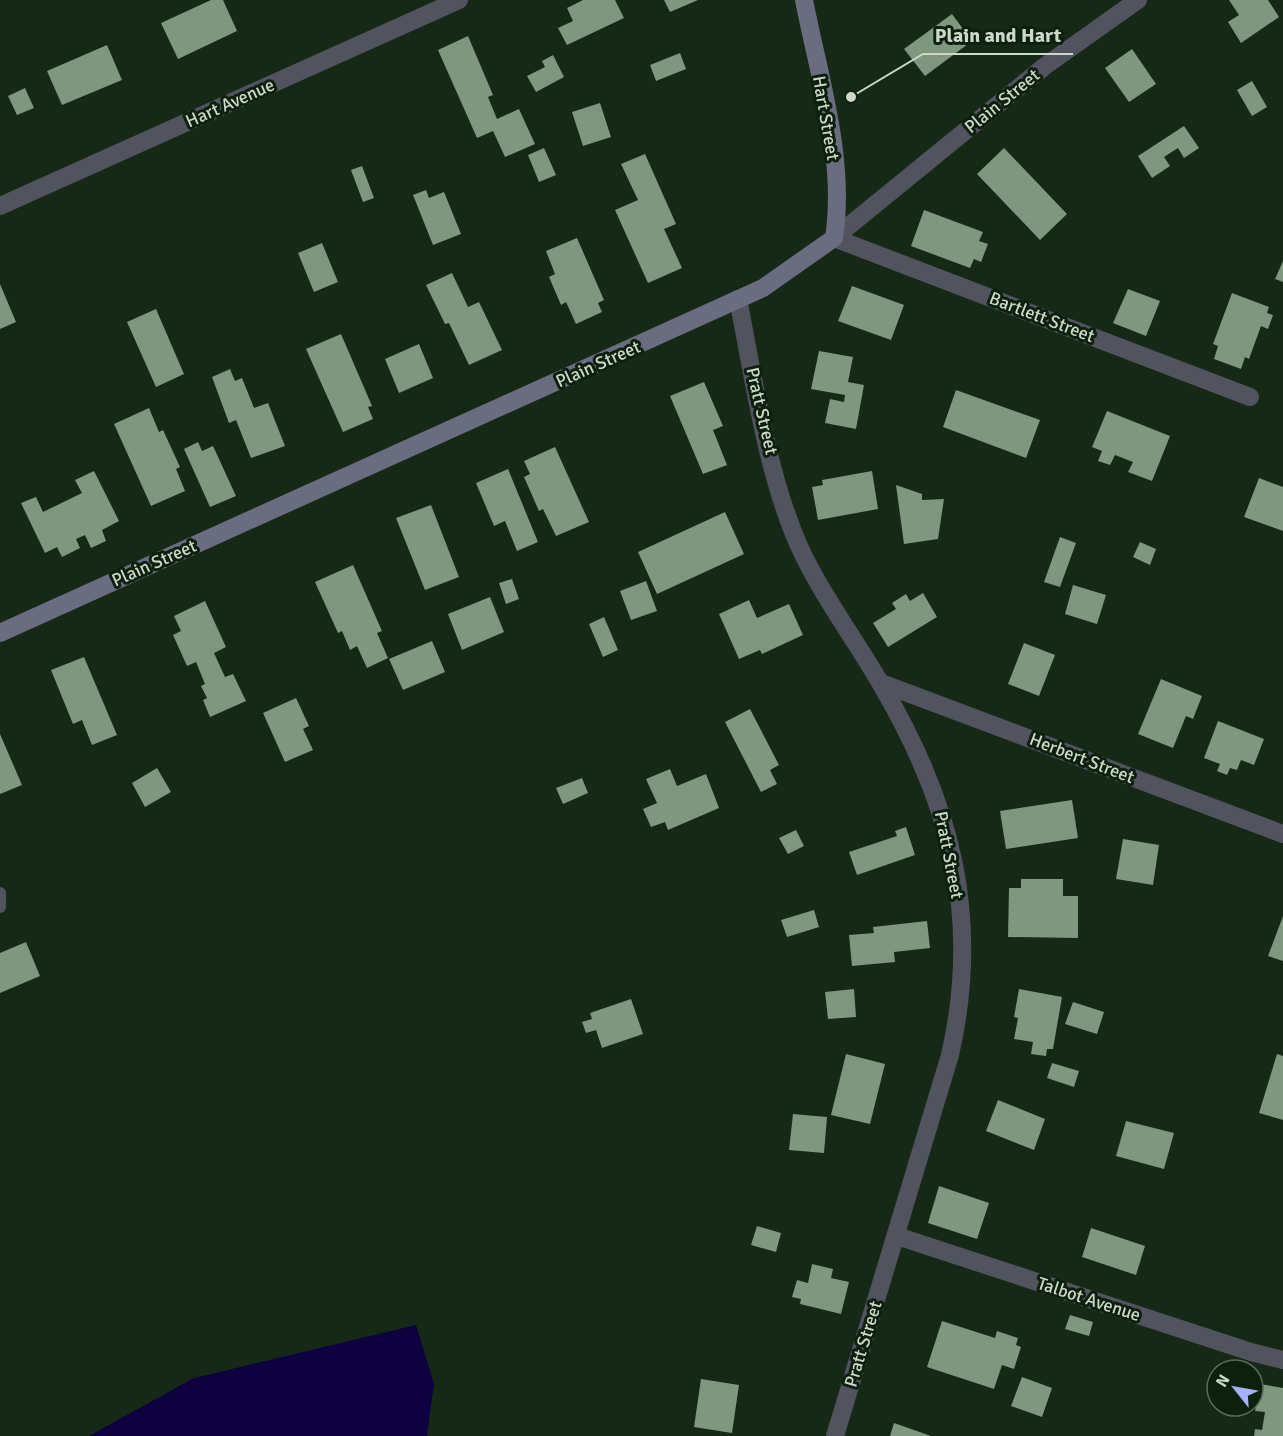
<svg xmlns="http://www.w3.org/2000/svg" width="1283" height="1436" font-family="Signika,sans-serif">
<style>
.water{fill:#0d0140}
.building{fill:#7f967f}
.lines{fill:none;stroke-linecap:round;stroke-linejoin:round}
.lane{stroke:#51535e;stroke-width:12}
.street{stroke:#51535e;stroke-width:18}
.secondary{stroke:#696d7f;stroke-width:18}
.labels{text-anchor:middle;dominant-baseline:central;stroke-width:6;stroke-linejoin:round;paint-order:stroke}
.street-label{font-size:18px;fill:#ccd8cb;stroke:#0d200d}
.leader{fill:none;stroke:#ccd8cb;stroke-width:2}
.callout-dot{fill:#ccd8cb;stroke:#0d200d;stroke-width:2}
.callout-label{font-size:20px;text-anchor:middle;font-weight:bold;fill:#ccd8cb;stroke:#0d200d;stroke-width:6;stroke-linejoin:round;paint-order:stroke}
</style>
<rect width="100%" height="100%" fill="#162917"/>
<path class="water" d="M416 1325 434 1384 427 1436H89L194 1378Z"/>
<path class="building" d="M211 0H223L237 31 178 59 161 23Z
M583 0H615L624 18 567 45 558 28 573 21 567 8Z
M664 0H698L670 12Z
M1229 0H1268L1279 17 1241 43 1228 22 1239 15Z
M952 14 972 41 925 76 904 49Z
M468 36 493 95 488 97 497 119 519 109 535 144 505 157 493 131 477 138 438 50Z
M107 45 122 80 62 105 47 71Z
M1132 49 1156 84 1129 102 1105 68Z
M680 53 686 69 656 81 650 65Z
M553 55 564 77 536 92 527 76 545 67 542 61Z
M1252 81 1267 107 1252 116 1237 90Z
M25 88 34 108 17 115 8 96Z
M600 103 611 137 583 146 572 112Z
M1184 126 1199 148 1184 158 1178 148 1164 157 1170 166 1152 178 1138 156Z
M544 148 556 175 539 182 528 155Z
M1004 148 1067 214 1040 240 977 174Z
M645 154 676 224 664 229 682 268 648 283 615 210 638 200 621 164Z
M362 166 374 198 363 202 351 170Z
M426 190 429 198 444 192 461 234 433 245 413 195Z
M924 210 983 232 979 241 988 244 981 262 974 259 970 268 911 246Z
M577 238 604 300 598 303 602 312 576 324 566 302 561 305 549 277 555 274 546 251Z
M322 243 338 282 314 292 298 253Z
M1283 261V282L1275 279Z
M452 273 468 307 479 302 502 350 469 365 449 323 445 324 426 285Z
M0 284 16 322 0 329Z
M852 286 904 305 891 340 838 321Z
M1128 289 1160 301 1146 336 1113 323Z
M1232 293 1269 307 1267 313 1273 315 1268 329 1261 326 1249 359 1245 357 1241 369 1214 359 1218 346 1213 344Z
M156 309 184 374 156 387 127 322Z
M341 334 372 406 368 407 373 419 343 432 306 349Z
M419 344 433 378 399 393 385 359Z
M819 351 853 357 848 382 864 385 856 429 825 423 830 399 844 402 845 395 811 389Z
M230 369 235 381 242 378 254 408 268 403 285 446 251 458 236 420 229 423 212 377Z
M704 382 723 426 713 430 727 465 703 474 670 396Z
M956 390 1040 420 1026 458 943 427Z
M149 408 159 432 163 430 180 467 176 469 185 491 151 506 114 424Z
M1107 411 1170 436 1152 481 1128 472 1133 462 1115 455 1110 465 1098 461 1102 451 1092 447Z
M198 442 202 451 213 446 236 496 210 507 184 449Z
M555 447 589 522 556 536 543 509 539 511 524 477 530 474 524 461Z
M508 469 538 542 517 551 505 521 494 526 476 483Z
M94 471 119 521 102 530 106 541 91 548 85 535 76 539 80 548 62 557 57 547 45 553 21 503 36 497 43 512 82 493 75 480Z
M872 471 878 509 818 520 812 487 823 485 822 480Z
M1259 478 1283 487V531L1244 517Z
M896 485 922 494V500L944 499 938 539 904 544Z
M431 505 459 577 425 590 396 518Z
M725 512 744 554 657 594 638 552Z
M1060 537 1076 543 1060 587 1044 582Z
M1140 542 1156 549 1150 565 1133 557Z
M353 565 382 631 377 633 388 658 367 668 357 646 350 650 342 631 338 633 315 582Z
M512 579 519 599 506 604 499 583Z
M646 581 657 611 631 620 620 591Z
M1073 585 1106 595 1097 624 1065 614Z
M923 593 937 617 888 647 873 623 896 609 892 603 906 594 910 601Z
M490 597 504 632 462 650 448 614Z
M749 600 757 618 789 604 803 635 762 654 760 650 739 659 719 614Z
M205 601 226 647 214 653 225 677 233 674 246 701 210 717 203 700 207 698 201 686 205 684 196 662 187 666 173 635 181 631 174 616Z
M604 617 618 650 603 657 589 624Z
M432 641 445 672 403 690 389 659Z
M1024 643 1055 655 1039 696 1008 684Z
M84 657 117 735 92 745 82 720 73 724 51 670Z
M1161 679 1202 696 1193 719 1186 716 1173 748 1138 734Z
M296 698 309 726 303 729 313 750 285 762 263 713Z
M750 709 779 765 770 770 777 784 761 792 725 722Z
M1218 721 1264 739 1254 765 1241 760 1237 770 1230 768 1227 775 1217 771 1220 764 1204 758Z
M0 734 22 785 0 794Z
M157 768 171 792 145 807 132 783Z
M670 769 677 786 706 774 719 808 668 830 665 822 651 827 643 809 657 803 646 779Z
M582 778 588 793 563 804 556 788Z
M1072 800 1078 838 1006 849 1000 811Z
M906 827 915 855 857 875 849 852 897 836 895 831Z
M796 830 804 846 788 854 779 838Z
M1123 839 1159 845 1153 885 1116 879Z
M1021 879H1063V896H1078V938L1008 937 1009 888H1021Z
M814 910 819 927 787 937 781 920Z
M1283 916V961L1268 956Z
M927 921 930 948 894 952 895 962 852 966 849 935 874 933 873 927Z
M26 942 40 976 0 993V953Z
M854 989 856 1017 828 1019 825 992Z
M1019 989 1062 997 1053 1049H1047L1046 1056 1031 1054 1033 1042 1014 1039 1018 1018 1014 1017Z
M631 999 643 1034 602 1048 596 1030 586 1033 582 1022 592 1019 590 1013Z
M1073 1002 1104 1012 1097 1034 1065 1024Z
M846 1054 885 1064 870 1124 831 1115Z
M1277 1054 1283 1056V1120L1259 1113Z
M1052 1063 1079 1071 1074 1087 1047 1078Z
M998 1100 1045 1119 1034 1150 986 1131Z
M793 1114 827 1117 824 1153 789 1150Z
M1126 1121 1174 1133 1164 1169 1116 1156Z
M939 1186 989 1203 977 1239 928 1223Z
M757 1226 781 1233 776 1252 751 1245Z
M1091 1228 1145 1246 1136 1275 1082 1257Z
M812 1264 833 1269 831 1278 849 1282 841 1314 800 1304 801 1299 792 1297 797 1280 808 1283Z
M1070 1315 1093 1322 1089 1336 1065 1329Z
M942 1321 995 1338 997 1331 1018 1338 1016 1345 1021 1347 1014 1369 1002 1365 994 1389 927 1367Z
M1022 1377 1052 1388 1042 1417 1011 1406Z
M701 1379 739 1385 732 1433 694 1427Z
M1260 1384 1283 1388V1436H1254L1255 1429 1262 1430 1265 1412 1255 1411Z
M894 1423 931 1436H890Z"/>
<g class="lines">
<path class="lane" d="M0 893V907"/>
<path class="street" d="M1138 0 1045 66 834 238 1250 397
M0 206 459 0
M738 299C754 379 766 471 799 546 822 596 855 639 882 686 952 805 981 919 950 1055L835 1436
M881 683 1283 834
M897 1236 1251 1352 1283 1360"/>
<path class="secondary" d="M0 633 763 288 834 238C846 159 819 77 804 0"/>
</g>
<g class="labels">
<g class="street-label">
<text transform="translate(1002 101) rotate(-39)">Plain Street</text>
<text transform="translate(230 103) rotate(-24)">Hart Avenue</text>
<text transform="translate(826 118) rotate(80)">Hart Street</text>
<text transform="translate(1042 317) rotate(21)">Bartlett Street</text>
<text transform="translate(598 364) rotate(-24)">Plain Street</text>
<text transform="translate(762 411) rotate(77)">Pratt Street</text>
<text transform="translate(154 563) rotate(-24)">Plain Street</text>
<text transform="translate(1082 758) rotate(21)">Herbert Street</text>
<text transform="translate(949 855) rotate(79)">Pratt Street</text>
<text transform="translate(1089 1299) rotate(18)">Talbot Avenue</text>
<text transform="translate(863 1344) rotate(-73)">Pratt Street</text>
</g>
</g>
<path class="leader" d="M851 97L923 54H1073"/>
<circle class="callout-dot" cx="851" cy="97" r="6"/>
<g class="callout-label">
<text x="998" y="42">Plain and Hart</text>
</g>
<g transform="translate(1235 1388) rotate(301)"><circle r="28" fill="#0d200d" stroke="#596a59" stroke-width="1.5"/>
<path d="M0-4.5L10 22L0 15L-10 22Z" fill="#a6b1fc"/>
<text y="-9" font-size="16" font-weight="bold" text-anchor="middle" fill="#ccd8cb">N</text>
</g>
</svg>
